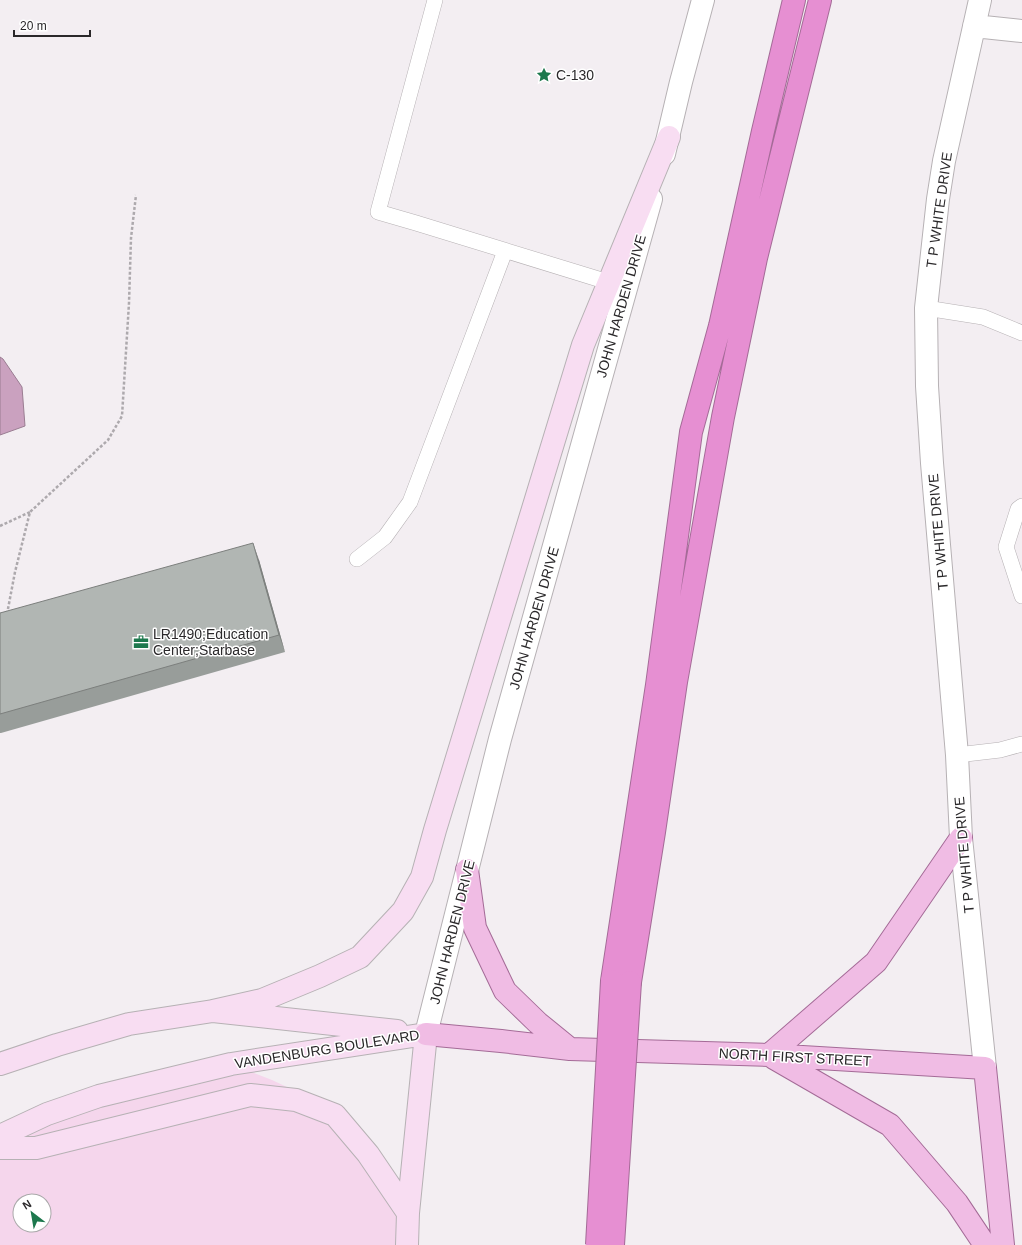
<svg xmlns="http://www.w3.org/2000/svg" width="1022" height="1245" font-family="Arial,sans-serif">
<style>
.green{fill:#f5d6ec;fill-rule:evenodd}
.water{fill:#caa1bf;stroke:#9a7d92}
.lines{fill:none;stroke-linecap:round;stroke-linejoin:round}
.service-casing{stroke:#b6b1b4;stroke-width:16}
.tertiary-casing{stroke:#b6b1b4;stroke-width:24}
.secondary-casing{stroke:#b6b1b4;stroke-width:24}
.primary-casing{stroke:#a46b97;stroke-width:24}
.motorway-casing{stroke:#a46b97;stroke-width:24}
.path{stroke:#ada9ad;stroke-width:2.5;stroke-dasharray:3 2;stroke-linecap:butt}
.service{stroke:#fff;stroke-width:15}
.tertiary{stroke:#fff;stroke-width:22}
.secondary{stroke:#f8ddf2;stroke-width:22}
.primary{stroke:#f0bce4;stroke-width:22}
.motorway{stroke:#e68fd2;stroke-width:22}
.motorway-bridge-casing{stroke:#a46b97;stroke-width:24;stroke-linecap:butt}
.motorway-bridge{stroke:#e68fd2;stroke-width:22}
.wall{fill:#989d9a}
.shaded-wall{fill:#7c7f7d}
.building{fill:#b1b6b3;stroke:#7c7f7d}
.labels{text-anchor:middle;dominant-baseline:central;stroke-width:3;stroke-linejoin:round;paint-order:stroke}
.poi-label{font-size:14px;fill:#2a282a;stroke:#fff;text-anchor:start}
.street-label{font-size:14px;fill:#2a282a;stroke:#fff}
</style>
<rect width="100%" height="100%" fill="#f3eef2"/>
<path class="green" d="M231 1064 272 1080 323 1104 408 1213 407 1245H0V1136ZM20 1201H44V1225H20Z"/>
<path class="water" d="M0 357 3 359 22 387 25 426 0 435Z"/>
<g class="lines">
<g class="service-casing">
<path id="service" d="M435 0 378 212 416 223 608 282
M926 308 983 317 1022 333
M1022 506 1018 509 1006 547 1022 596
M357 559 385 537 410 502 505 251
M957 755 1000 750 1022 744"/>
</g>
<g class="tertiary-casing">
<path id="tertiary" d="M980 0 944 161 938 199 926 308 927 386 932 463 957 755 961 838 985 1068
M974 26 1022 31
M664 154 681 82 703 0
M426 1034 500 739 651 199"/>
</g>
<g class="secondary-casing">
<path id="secondary" d="M213 1011 262 1000 320 976 360 957 403 911 422 877 435 830 583 345 669 137
M0 1064 57 1045 129 1024 213 1011 397 1031
M0 1136 47 1114 99 1096 231 1064 426 1034
M0 1148H36L250 1095 296 1100 335 1115 368 1154 408 1213
M407 1245 408 1213 426 1034"/>
</g>
<g class="primary-casing">
<path id="primary" d="M467 870 475 928 505 991 538 1023 570 1049
M426 1034 501 1041 570 1049 769 1055 985 1068 1003 1245
M769 1055 876 962 961 838
M774 1058 890 1125 957 1203 985 1245"/>
</g>
<g class="motorway-casing">
<path id="motorway" d="M612 981 657 685 691 432 720 326 763 131 794 0
M630 982 654 832 676 682 723 417 756 258 820 0"/>
</g>
<path class="path" d="M0 526 30 512
M7 614 15 572 30 512 108 440 122 416 129 303 131 238 136 195"/>
<use href="#service" class="service"/>
<use href="#tertiary" class="tertiary"/>
<use href="#secondary" class="secondary"/>
<use href="#primary" class="primary"/>
<use href="#motorway" class="motorway"/>
<g class="motorway-bridge-casing">
<path id="motorway-bridge" d="M597 1245 612 981
M613 1245 630 982"/>
</g>
<use href="#motorway-bridge" class="motorway-bridge"/>
</g>
<path class="wall" d="M259 560 285 652 1 733H0V613Z"/>
<path class="shaded-wall" d="M253 543 259 560 285 652 279 635Z"/>
<path class="building" d="M253 543 279 635 0 714V613Z"/>
<defs>
<g id="sight-bare" transform="scale(1.2)"><path d="M0-6L1.8-2.2L6-1.7L2.9 1.2L3.7 5.4L0 3.3L-3.7 5.4L-2.9 1.2L-6-1.7L-1.8-2.2Z" fill="#1d784d" stroke="#fff" stroke-width="2.5" paint-order="stroke"/></g>
<g id="office-bare" transform="scale(1.2)"><path d="M-6-3h4V-5.5h4V-3h4V5H-6ZM-1-4.5V-3h2v-1.5ZM-6 0V1H6V0Z" fill="#1d784d" stroke="#fff" stroke-width="2.5" paint-order="stroke"/></g>
</defs>
<g fill-rule="evenodd">
<use href="#sight-bare" x="544" y="75"/>
<use href="#office-bare" x="141" y="642"/>
</g>
<g class="labels">
<g class="poi-label">
<text x="556" y="75">C-130</text>
<text x="153" y="634">LR1490;Education<tspan x="153" dy="16">Center;Starbase</tspan></text>
</g>
<g class="street-label">
<text transform="translate(939 210) rotate(-82)">T P WHITE DRIVE</text>
<text transform="translate(621 306) rotate(-74)">JOHN HARDEN DRIVE</text>
<text transform="translate(938 532) rotate(-95)">T P WHITE DRIVE</text>
<text transform="translate(534 618) rotate(-74)">JOHN HARDEN DRIVE</text>
<text transform="translate(964 855) rotate(-95)">T P WHITE DRIVE</text>
<text transform="translate(452 932) rotate(-76)">JOHN HARDEN DRIVE</text>
<text transform="translate(327 1049) rotate(-9)">VANDENBURG BOULEVARD</text>
<text transform="translate(795 1057) rotate(3)">NORTH FIRST STREET</text>
</g>
</g>
<g transform="translate(32 1213) rotate(329)"><circle r="19" fill="#ffffff" stroke="#aaa9aa"/>
<path d="M0-3L7 15L0 10L-7 15Z" fill="#1d784d"/>
<text y="-6" font-size="11" font-weight="bold" text-anchor="middle" fill="#2a282a">N</text>
</g>
<path d="M14 30v6h76v-6" fill="none" stroke="#2a282a" stroke-width="2"/>
<text x="20" y="30" font-size="12" fill="#2a282a" stroke="#ffffff" stroke-width="3" paint-order="stroke">20 m</text>
</svg>
